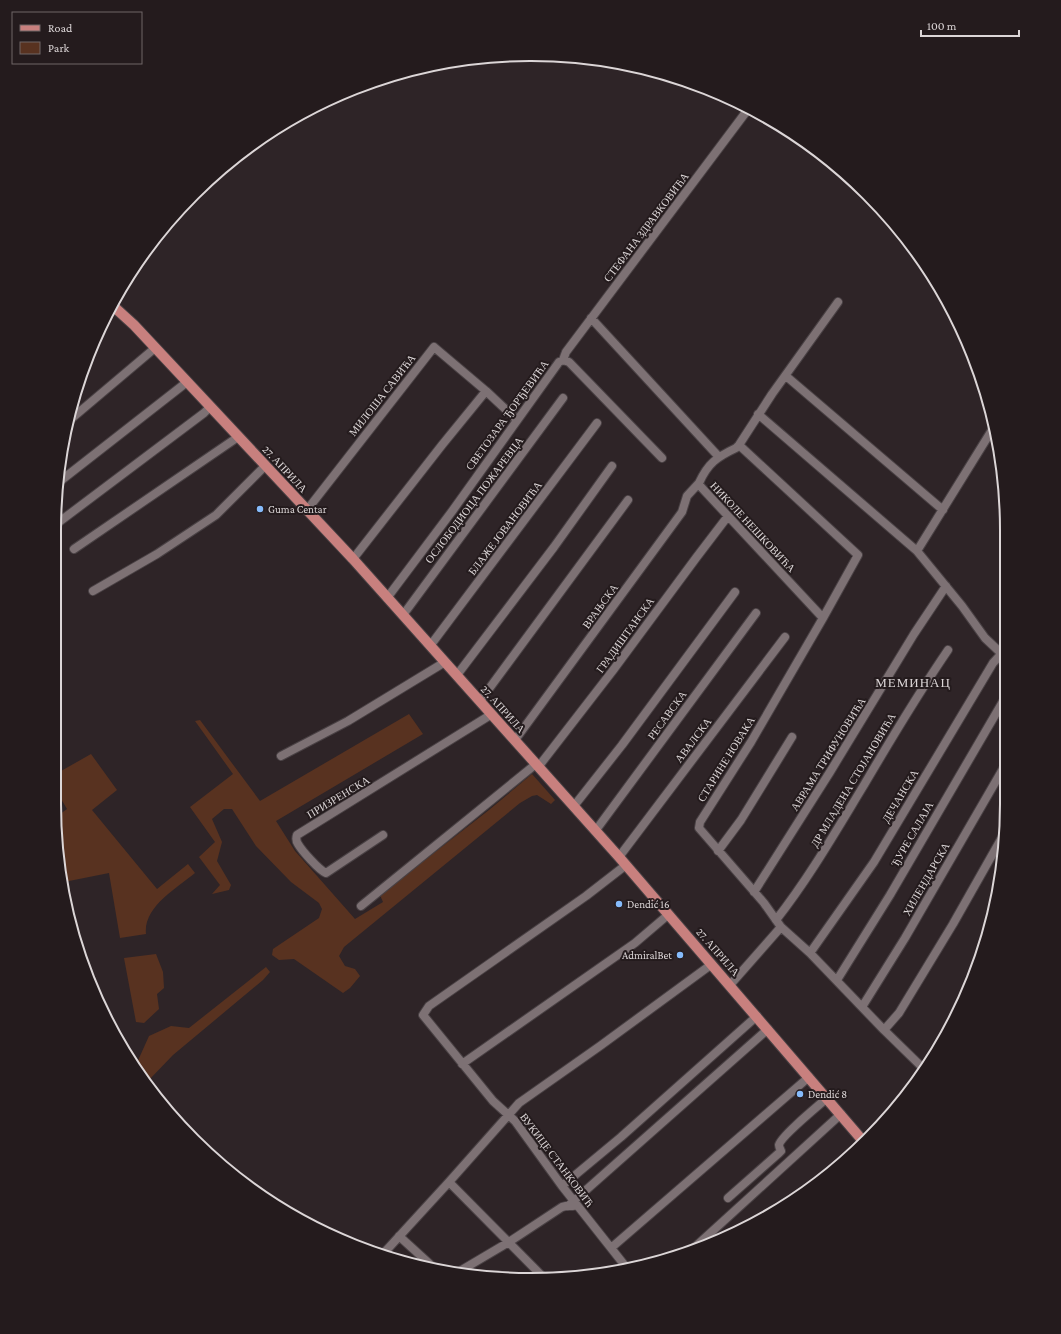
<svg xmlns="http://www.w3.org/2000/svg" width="1061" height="1334" font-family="'Crimson Pro',serif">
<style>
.green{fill:#583220}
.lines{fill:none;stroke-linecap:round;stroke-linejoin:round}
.minor-casing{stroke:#494144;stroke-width:10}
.major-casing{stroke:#494144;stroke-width:12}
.minor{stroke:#7d7174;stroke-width:8}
.major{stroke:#c8807e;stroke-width:10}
.poi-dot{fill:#86bbfb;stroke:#241b1d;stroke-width:1.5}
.labels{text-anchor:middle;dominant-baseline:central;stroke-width:4;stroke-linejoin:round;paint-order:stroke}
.street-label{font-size:11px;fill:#dcd6d7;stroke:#241b1d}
.poi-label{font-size:11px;fill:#dcd6d7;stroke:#241b1d;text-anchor:start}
.quarter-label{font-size:13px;letter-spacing:1px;fill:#dcd6d7;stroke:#241b1d}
.rim{fill:none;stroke:#dcd6d7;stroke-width:2}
</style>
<rect width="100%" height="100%" fill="#2e2427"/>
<path class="green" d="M409 714 423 734 276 821 295 851 355 919 383 902 380 895 489 810 532 774 555 800 551 804 537 795 532 796 520 803 344 947 339 956 345 966 355 969 360 976 350 988 343 993 294 959 279 960 272 955 273 949 319 918 322 909 319 903 291 882 256 846 232 809H224L212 819 222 842 217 861 231 885 229 890 212 894 220 885 199 857 215 842 190 807 233 774 195 721 200 720 260 801Z
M91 754 117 790 92 810 157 889 188 864 195 873C177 888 143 907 146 934L120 938 109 873 64 882 56 817 67 809 54 787V775Z
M156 954 163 972 164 988 157 994 159 1009 144 1023 136 1022 124 958Z
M266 967 270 972 263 980 173 1055 148 1081 136 1065 149 1036 171 1026 189 1028Z"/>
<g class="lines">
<g class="minor-casing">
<path id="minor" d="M591 318 719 457
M563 360 566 352 749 108
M786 376 943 510
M758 414 917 551 962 606 985 638 1002 654
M71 419 155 348
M739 445 858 555 823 618 751 742 700 822 699 828 764 903 781 927 810 953 884 1030 925 1070
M59 482 187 382
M307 510 434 347 486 391 517 420
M55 525 204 413 210 407
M74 549 238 437
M917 551 992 430
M353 559 442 445 486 391
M93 591 157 554 216 515 265 466
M387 598 453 510 559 362 563 360 569 362 662 458
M403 615 563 398
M823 618 701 487 699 483C708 463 717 457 736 448L739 445 772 394 838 302
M430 646 597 423
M457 675 554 547 612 466
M480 701 628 500
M515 740 682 512 687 496 699 483
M281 756 348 721 445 662
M539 766 614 669 696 558 728 516
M574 806 622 745 735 592
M596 830 756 613
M383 835 326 873C319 870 302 851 298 844 296 841 296 838 297 835L492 714
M718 851 741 820 792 737
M619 857 785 637
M626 865 586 896 429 1006 423 1015 493 1101 515 1121 562 1186 626 1267
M754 892 830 772 914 634 946 586
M361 906 536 764
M776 920C809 878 836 831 864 785 891 739 918 694 948 650
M810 953 874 862 993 663 1006 649
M837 980 890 895 1005 698
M730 985 781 927
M862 1007 905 938 1007 762
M884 1030 899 1013 953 924 1004 834
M462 1064 635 943 669 914
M925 1070 937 1049
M449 1182 544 1278
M562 1186 621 1137 757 1016
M728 1198 779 1153 781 1151C780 1149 779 1147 779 1145 780 1137 819 1105 827 1098
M568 1206 768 1029
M399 1236 433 1267
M695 1247 841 1114
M611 1248 809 1077
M383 1254 449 1182 519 1103 600 1046 712 964
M460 1271 509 1242 562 1207 566 1206H573"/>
</g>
<g class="major-casing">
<path id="major" d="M112 305 134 325 353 559 619 857 863 1141"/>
</g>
<use href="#minor" class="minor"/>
<use href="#major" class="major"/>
</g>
<g class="poi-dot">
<circle cx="260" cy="509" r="4"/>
<circle cx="619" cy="904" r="4"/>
<circle cx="680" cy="955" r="4"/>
<circle cx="800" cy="1094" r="4"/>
</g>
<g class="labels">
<g class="street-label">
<text transform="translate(646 227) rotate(-53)">СТЕФАНА ЗДРАВКОВИЋА</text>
<text transform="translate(382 395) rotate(-52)">МИЛОША САВИЋА</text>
<text transform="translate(507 415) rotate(-54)">СВЕТОЗАРА ЂОРЂЕВИЋА</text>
<text transform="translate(285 469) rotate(47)">27. АПРИЛА</text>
<text transform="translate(474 500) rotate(-53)">ОСЛОБОДИОЦА ПОЖАРЕВЦА</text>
<text transform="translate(753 527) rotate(47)">НИКОЛЕ НЕШКОВИЋА</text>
<text transform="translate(505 528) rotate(-53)">БЛАЖЕ ЈОВАНОВИЋА</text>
<text transform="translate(600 606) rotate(-54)">ВРАЊСКА</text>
<text transform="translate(625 635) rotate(-54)">ГРАДИШТАНСКА</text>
<text transform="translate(503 709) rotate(48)">27. АПРИЛА</text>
<text transform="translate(667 715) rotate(-54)">РЕСАВСКА</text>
<text transform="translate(693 740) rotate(-53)">АВАЛСКА</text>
<text transform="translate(828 754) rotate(-58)">АВРАМА ТРИФУНОВИЋА</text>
<text transform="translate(726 759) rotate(-58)">СТАРИНЕ НОВАКА</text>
<text transform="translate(853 780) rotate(-59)">ДР МЛАДЕНА СТОЈАНОВИЋА</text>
<text transform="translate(900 796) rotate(-59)">ДЕЧАНСКА</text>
<text transform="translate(338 797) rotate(-31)">ПРИЗРЕНСКА</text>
<text transform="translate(912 834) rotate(-60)">ЂУРЕ САЛАЈА</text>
<text transform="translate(926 879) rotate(-60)">ХИЛЕНДАРСКА</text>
<text transform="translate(718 952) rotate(49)">27. АПРИЛА</text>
<text transform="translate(557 1160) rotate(53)">ВУКИЦЕ СТАНКОВИЋ</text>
</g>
<g class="poi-label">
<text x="268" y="509">Guma Centar</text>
<text x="627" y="904">Dendić 16</text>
<text x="672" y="955" text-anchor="end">AdmiralBet</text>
<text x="808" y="1094">Dendić 8</text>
</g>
<g class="quarter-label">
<text x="913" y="682">МЕМИНАЦ</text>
</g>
</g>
<path d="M0 0H1061V1334H0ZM530 61H531A469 469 0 0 1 1000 530V804A469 469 0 0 1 531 1273H530A469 469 0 0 1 61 804V530A469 469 0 0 1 530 61Z" fill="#241b1d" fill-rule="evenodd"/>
<path class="rim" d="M530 61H531A469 469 0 0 1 1000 530V804A469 469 0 0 1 531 1273H530A469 469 0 0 1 61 804V530A469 469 0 0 1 530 61Z"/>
<rect x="12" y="12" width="130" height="52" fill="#241b1d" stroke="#6e6667"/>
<rect x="20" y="25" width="20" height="6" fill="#c8807e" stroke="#6e6667"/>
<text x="48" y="32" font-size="12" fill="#dcd6d7">Road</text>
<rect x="20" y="42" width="20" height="12" fill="#583220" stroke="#6e6667"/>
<text x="48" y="52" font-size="12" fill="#dcd6d7">Park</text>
<path d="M921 30v6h98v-6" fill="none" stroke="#dcd6d7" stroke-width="2"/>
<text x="927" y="30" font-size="12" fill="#dcd6d7" stroke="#241b1d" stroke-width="3" paint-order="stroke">100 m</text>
</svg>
